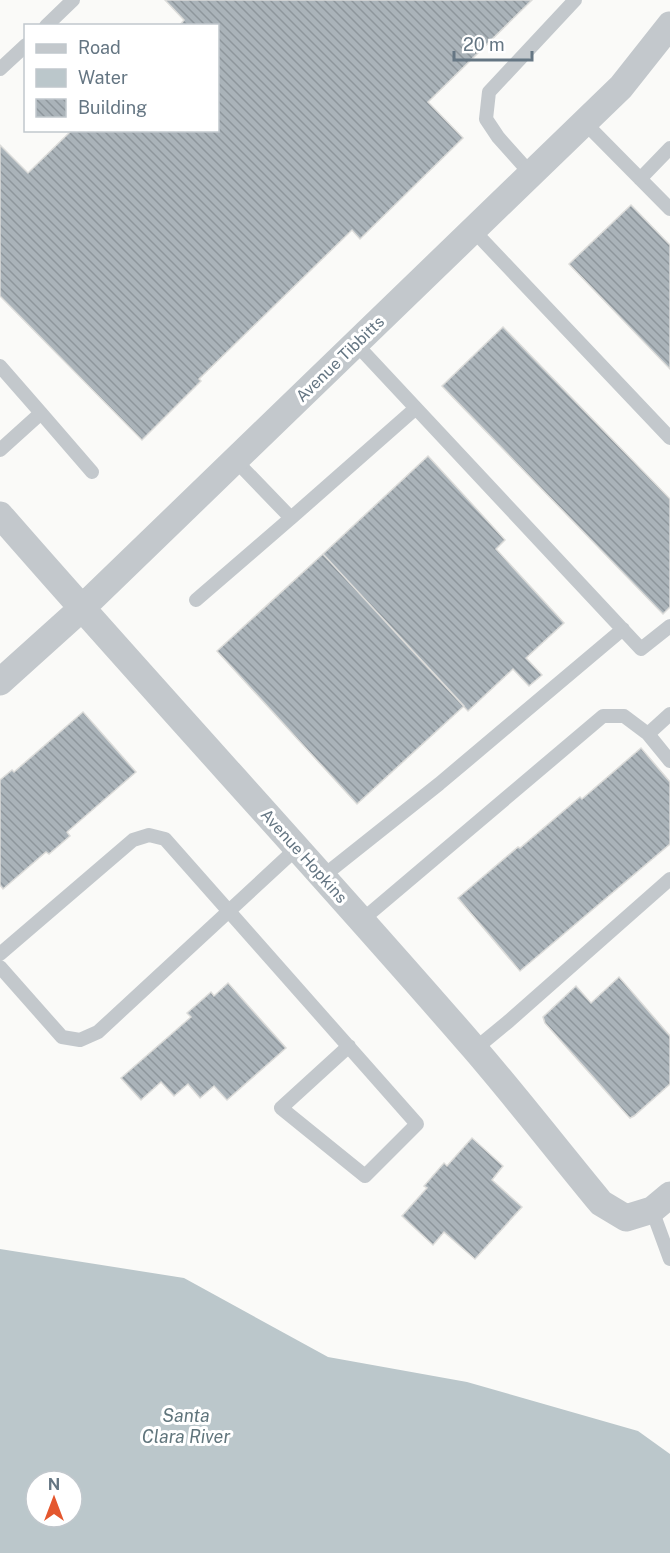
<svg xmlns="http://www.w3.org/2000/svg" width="670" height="1553" font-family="'Public Sans',sans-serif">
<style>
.water{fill:#bbc7cb;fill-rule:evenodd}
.building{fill:url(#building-back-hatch);stroke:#dcdcda;stroke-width:1.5}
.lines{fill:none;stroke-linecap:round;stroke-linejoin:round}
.service{stroke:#c3c8cc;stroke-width:14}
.minor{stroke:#c3c8cc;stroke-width:27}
.labels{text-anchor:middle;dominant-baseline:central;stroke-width:6;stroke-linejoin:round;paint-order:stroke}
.street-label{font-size:16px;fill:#657683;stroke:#fff}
.water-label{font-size:18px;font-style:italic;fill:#60757c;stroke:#fff}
</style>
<defs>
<pattern id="building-back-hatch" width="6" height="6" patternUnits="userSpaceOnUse" patternTransform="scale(1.5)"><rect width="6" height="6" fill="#aab3b9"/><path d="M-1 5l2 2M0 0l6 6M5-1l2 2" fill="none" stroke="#8e969c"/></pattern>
</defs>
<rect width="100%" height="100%" fill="#fafaf8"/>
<path class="water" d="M0 1249 184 1278 328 1357 467 1382 638 1431 670 1454V1553H0ZM36 1481H72V1517H36Z"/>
<path class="building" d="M165 0H532L428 102 463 138 360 239 352 230 199 379 201 381 142 440 0 296V145L28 173 72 130H218V26H179L184 20Z
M631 205 670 245V369L569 264Z
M503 327 670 499V607L663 614 442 386Z
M428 456 505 540 496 549 564 623 526 658 542 675 529 686 513 669 468 711 323 554Z
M323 554 464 706 357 804 217 651Z
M83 712 136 772 67 832 70 836 49 854 46 852 3 889 0 885V780L12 770 14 772Z
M641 748 670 782V844L520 971 458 898 518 847 520 848 580 797 582 799Z
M619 977 670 1036V1084L634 1116 630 1118 628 1116 545 1023 543 1017 576 986 591 1003Z
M228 983 286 1048 227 1100 214 1086 200 1098 188 1084 174 1096 161 1082 141 1100 121 1078 191 1017 187 1013 211 992 214 996Z
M472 1138 503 1166 492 1180 522 1207 475 1259 444 1232 433 1245 402 1216 427 1188 424 1186 444 1163 447 1166Z"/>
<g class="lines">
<path class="service" d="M46 26 73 0
M0 69 26 45
M584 122 670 209
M531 174 498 137 486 119 489 92 575 0
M640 179 670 148
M473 230 670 438
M356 344 641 649 670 626
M0 366 41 413 0 450
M41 413 92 472
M291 518 416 408
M196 600 291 518 235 460
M648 734 670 714
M322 877 439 784 623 629
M362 920 603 716H624L648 734 670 761
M0 954 133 840 149 835 165 839 417 1124 365 1176 281 1108 349 1046
M0 967 62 1037 80 1040 98 1032 297 848
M475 1049 509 1021 670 879
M652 1210 670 1259"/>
<path class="minor" d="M0 515C156 694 317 867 473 1047 517 1098 558 1151 601 1203L626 1218 652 1210 670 1195
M0 682 81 609 621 87 670 25"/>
</g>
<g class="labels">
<g class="street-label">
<text transform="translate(340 359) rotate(-44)">Avenue Tibbitts</text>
<text transform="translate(304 856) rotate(48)">Avenue Hopkins</text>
</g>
<g class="water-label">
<text x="186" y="1415">Santa<tspan x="186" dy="21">Clara River</tspan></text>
</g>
</g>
<rect x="24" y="24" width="195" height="108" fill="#ffffff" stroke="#c1c8cd" stroke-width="1.5"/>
<rect x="36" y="44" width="30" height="9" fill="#c3c8cc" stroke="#c1c8cd" stroke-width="1.5"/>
<text x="78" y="54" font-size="18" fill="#657683">Road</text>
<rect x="36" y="69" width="30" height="18" fill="#bbc7cb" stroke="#c1c8cd" stroke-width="1.5"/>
<text x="78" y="84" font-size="18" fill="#657683">Water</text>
<rect x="36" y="99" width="30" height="18" fill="url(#building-back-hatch)" stroke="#c1c8cd" stroke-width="1.5"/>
<text x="78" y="114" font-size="18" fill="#657683">Building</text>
<g transform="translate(54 1499)"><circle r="28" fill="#ffffff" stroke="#c1c8cd" stroke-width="1.5"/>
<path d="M0-4.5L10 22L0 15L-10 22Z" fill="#e4572e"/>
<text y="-9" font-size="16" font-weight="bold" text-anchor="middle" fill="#657683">N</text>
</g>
<path d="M454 51v9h78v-9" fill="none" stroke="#657683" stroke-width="3"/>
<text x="463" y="51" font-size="18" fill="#657683" stroke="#ffffff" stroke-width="4.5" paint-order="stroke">20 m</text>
</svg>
